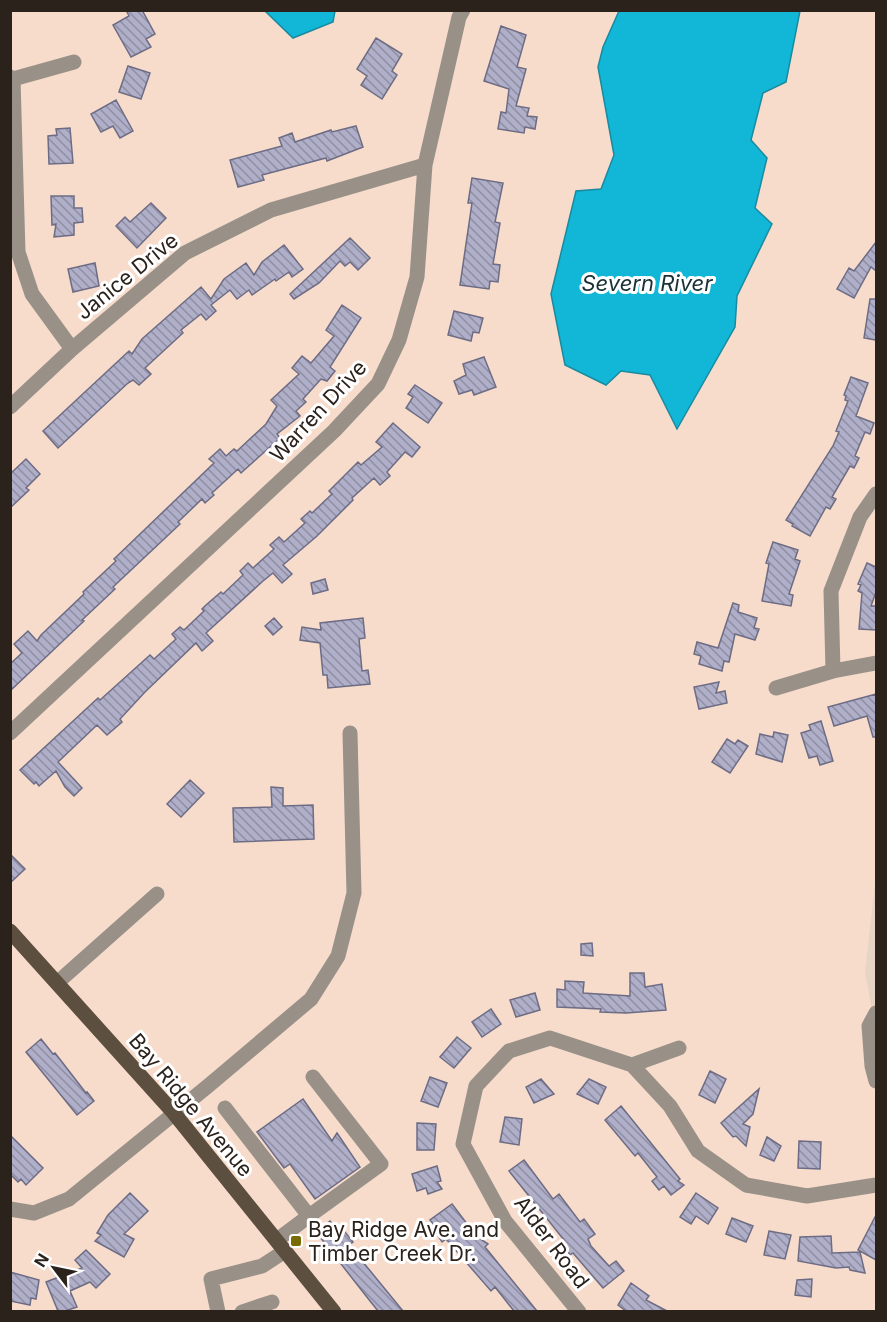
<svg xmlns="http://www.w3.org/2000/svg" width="887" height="1322" font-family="Inter,sans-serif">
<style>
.education{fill:#e6d5c4}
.water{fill:#12b6d7;stroke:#1a8a9f;stroke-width:1.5}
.building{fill:url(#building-back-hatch);stroke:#6d6c84;stroke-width:1.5}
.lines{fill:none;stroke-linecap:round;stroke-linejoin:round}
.minor{stroke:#999188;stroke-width:15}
.major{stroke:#5d4f3f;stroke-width:15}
.poi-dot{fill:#796a02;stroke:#fff;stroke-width:2}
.labels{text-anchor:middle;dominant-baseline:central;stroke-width:6;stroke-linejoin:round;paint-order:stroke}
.street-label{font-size:21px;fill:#2c221c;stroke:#fff}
.poi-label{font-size:21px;fill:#2c221c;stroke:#fff;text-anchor:start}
.water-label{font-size:22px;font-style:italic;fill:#1a3137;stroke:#fff}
</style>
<defs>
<pattern id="building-back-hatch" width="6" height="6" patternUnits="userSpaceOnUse" patternTransform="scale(1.5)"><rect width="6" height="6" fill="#afafc9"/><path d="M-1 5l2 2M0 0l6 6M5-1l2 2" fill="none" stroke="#8f8ea2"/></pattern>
</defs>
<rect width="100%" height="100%" fill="#f7dccc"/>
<path class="education" d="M876 874V1032L865 972Z"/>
<path class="water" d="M265 11H335L333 22 293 38Z
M619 11H800L786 82 763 93 751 140 767 158 755 208 772 224 737 296 735 327 677 429 650 375 621 371 606 385 565 365 551 294 576 191 601 189 614 155 598 67 603 47Z"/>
<path class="building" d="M126 10H142L155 34 146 39 151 47 131 57 113 25 129 16Z
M501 26 526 35 517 67 526 69 516 106 529 108 527 116 537 117 535 129 525 127 524 133 498 129 501 112 506 113 509 89 484 81Z
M376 38 402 54 392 71 397 75 382 99 361 85 367 76 357 69Z
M128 66 150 73 141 99 119 92Z
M116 100 133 131 120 138 113 126 101 132 91 114Z
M356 126 363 147 327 161 326 158 262 175 264 180 238 187 230 160 282 146 279 138 292 133 295 142 331 130 332 132Z
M70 128 73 163 49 164 48 136 57 135 56 129Z
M472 178 503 183 495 222 500 223 493 264 500 265 498 282 490 281 489 289 460 285 472 203H468Z
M51 196H74V208H82L83 222 74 223V235L54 237 56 224 52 225Z
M151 203 166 218 137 248 116 226 125 217 130 222Z
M350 238 370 258 358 270 350 262 345 266 340 261 319 283 294 299 290 294Z
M876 242V271L871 267 854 298 837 289 849 268 854 271Z
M284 245 303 269 292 277 289 272 276 281 275 279 252 295 249 290 237 299 230 290 211 305 216 311 206 320 201 314 181 330 183 333 145 368 151 374 139 385 133 380 128 383 58 448 43 431 129 351 132 354 142 339 201 287 211 299 224 279 246 263 254 275 262 262Z
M95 263 99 286 73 292 68 269Z
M870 299H876V340L864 338Z
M342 305 361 318 330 367 335 371 327 381 321 379 303 399 306 402 296 411 300 416 277 434 280 438 241 473 238 469 212 493 214 495 205 503 202 499 178 522 180 524 113 587 115 589 82 620 84 621 10 691V664L22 653 14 644 28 631 37 641 41 635 84 594 83 592 116 561 114 559 214 463 209 459 220 449 226 456 234 449 237 451 266 424 277 406 271 400 299 374 292 368 302 356 311 363 334 336 326 330Z
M454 311 483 318 479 333 473 332 471 341 448 335Z
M484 357 496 387 474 395 472 390 459 394 454 381 466 375 463 364Z
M851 377 868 383 856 416 874 423 870 434 865 432 855 456 859 458 854 468 850 466 832 497 836 499 830 509 826 507 810 536 792 526 793 524 786 520 833 446 839 432 836 431 848 401 845 400 846 396 844 395Z
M415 385 442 403 428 423 406 408 413 397 408 394Z
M393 423 420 447 412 457 405 452 387 472 390 476 380 485 374 478 352 498 353 500 317 536 283 565 292 574 282 583 273 573 263 581 206 633 213 641 202 651 196 643 145 692 120 719 122 722 107 735 97 725 58 762 82 788 74 796 65 787 56 771 39 786 36 782 34 784 20 770 98 698 100 700 150 655 154 659 176 639 172 634 180 627 184 630 204 611 202 609 206 605 221 592 223 594 243 575 240 571 248 563 253 568 274 549 270 545 279 537 284 542 305 523 301 519 310 511 312 513 332 494 329 491 358 462 361 465 382 447 376 442Z
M26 459 40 474 26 488 29 490 10 508V474Z
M773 542 798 550 795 559 800 561 789 594 793 595 791 606 762 601 769 564 766 563Z
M867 563 876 567V592L871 606H876V630L859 629 862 593 858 591 861 585 858 584Z
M325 579 328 590 313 594 311 583Z
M733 603 739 605 738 612 757 618 754 628 759 629 755 640 735 634 729 662 724 661 722 671 699 664 701 656 694 654 697 642 718 648Z
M274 618 282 627 273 635 265 626Z
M363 618 365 638 359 639 362 671 368 670 370 684 328 688 327 675H323L320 643 300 640 302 627 321 630 320 623Z
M719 682 716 693 725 691 727 703 699 709 694 687Z
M876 694V737H873L867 716 834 726 828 707Z
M821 721 833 761 820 765 817 756 809 758 801 733 811 730 809 725Z
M774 732 788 735 782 762 756 754 760 734 773 737Z
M727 739 735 744 738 740 748 746 730 773 712 762Z
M190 780 204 793 181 817 167 804Z
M271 787 283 788V806L313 805 314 839 234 842 233 808 272 807Z
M10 854 25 869 10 883Z
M592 943 593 956 581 955V944Z
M630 973H644L645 987 662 984 666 1010 626 1013 600 1012 601 1009 557 1007V989L565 990V981L584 982 583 993 630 996Z
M535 993 540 1010 516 1017 510 1000Z
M491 1009 501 1024 482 1037 472 1022Z
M457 1037 471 1048 454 1068 440 1057Z
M41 1039 53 1054 55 1053 86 1093 87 1092 94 1101 77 1115 26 1052Z
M710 1071 726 1079 715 1103 699 1095Z
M430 1077 447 1083 438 1107 421 1101Z
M541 1079 554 1094 534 1103 526 1087Z
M589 1079 606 1087 598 1104 577 1094Z
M759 1089 753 1114 743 1124 750 1127 746 1146 736 1136 733 1137 721 1123Z
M303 1099 332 1141 337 1133 360 1167 315 1199 290 1164 284 1168 257 1132Z
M621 1106 680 1179 678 1181 684 1185 671 1195 664 1186 659 1190 652 1181 657 1177 638 1153 635 1156 605 1120Z
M505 1117 522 1119 519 1145 500 1142Z
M417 1123 436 1124 434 1150H417Z
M10 1135 43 1168 26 1185 21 1179 18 1182 10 1174Z
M767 1137 781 1146 774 1161 760 1155Z
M799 1141 821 1142 820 1169 798 1168Z
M524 1160 553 1199 559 1194 580 1222 584 1219 595 1234 588 1239 591 1246 609 1266 616 1261 624 1271 603 1288 573 1253 570 1255 561 1242 564 1240 509 1171Z
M437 1166 441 1181 437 1182 442 1189 428 1194 426 1188 417 1191 412 1174Z
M130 1193 148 1211 124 1234 134 1239 124 1257 95 1241 101 1235 97 1233 108 1215Z
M696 1193 718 1208 708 1224 696 1216 691 1224 680 1217Z
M452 1204 477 1237 488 1244 485 1247 537 1311H514L495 1287 491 1291 446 1239 442 1242 434 1230 437 1229 430 1220Z
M876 1215V1260L858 1250Z
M732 1218 753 1226 746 1242 726 1234Z
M330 1221 341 1235 345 1232 353 1242 349 1245 403 1311H378L370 1301 316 1232Z
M769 1231 791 1235 785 1259 764 1255Z
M831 1236 832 1253 860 1252 865 1273 850 1270 849 1267 836 1268 798 1261 800 1237Z
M86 1250 110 1274 96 1288 90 1282 70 1291 77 1307 65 1311H58L46 1282 82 1268 75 1260Z
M10 1272 39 1280 36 1299 31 1298 30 1305 10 1301Z
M812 1279 811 1297 795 1295 797 1280Z
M631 1283 649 1296 646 1300 667 1311H626L618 1305Z"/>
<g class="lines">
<path class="minor" d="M10 77 13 79 18 252 32 294 72 349
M13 79 74 62
M10 407 72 349 185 253 271 210 425 165
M833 671 831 591 860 517 876 494
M776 688 833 671 876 663
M10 733 334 431 378 384 399 340 417 277 425 165 459 17 463 10
M58 982 157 894
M876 1013 869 1026 872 1066 876 1081
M632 1065 679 1048
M225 1108 309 1216 277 1240
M10 1209 34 1213 69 1199 208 1086 311 999 338 956 354 893 350 733
M309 1216 381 1164 313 1077
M218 1312 211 1279 262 1266 285 1251
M242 1312 272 1302
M579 1312 505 1221 463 1144 476 1086 509 1051 550 1038 632 1065 670 1106 698 1151 746 1185 807 1196 876 1185"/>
<path class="major" d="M10 931 173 1112 334 1312"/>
</g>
<rect class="poi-dot" x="290" y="1235" width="12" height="12" rx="3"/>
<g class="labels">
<g class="street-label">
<text transform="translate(127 276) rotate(-39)">Janice Drive</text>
<text transform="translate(318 411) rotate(-47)">Warren Drive</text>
<text transform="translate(191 1105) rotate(50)">Bay Ridge Avenue</text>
<text transform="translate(552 1242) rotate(53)">Alder Road</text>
</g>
<g class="poi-label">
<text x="308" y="1229">Bay Ridge Ave. and<tspan x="308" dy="24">Timber Creek Dr.</tspan></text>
</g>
<g class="water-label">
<text x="647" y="283">Severn River</text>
</g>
</g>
<rect width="887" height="1322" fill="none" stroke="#2c221c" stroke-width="24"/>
<g transform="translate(54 1268) rotate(302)" stroke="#ffffff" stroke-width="4.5" paint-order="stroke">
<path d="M0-4.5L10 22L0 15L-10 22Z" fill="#2c221c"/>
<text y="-9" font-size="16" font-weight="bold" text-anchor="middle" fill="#2c221c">N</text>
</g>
</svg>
